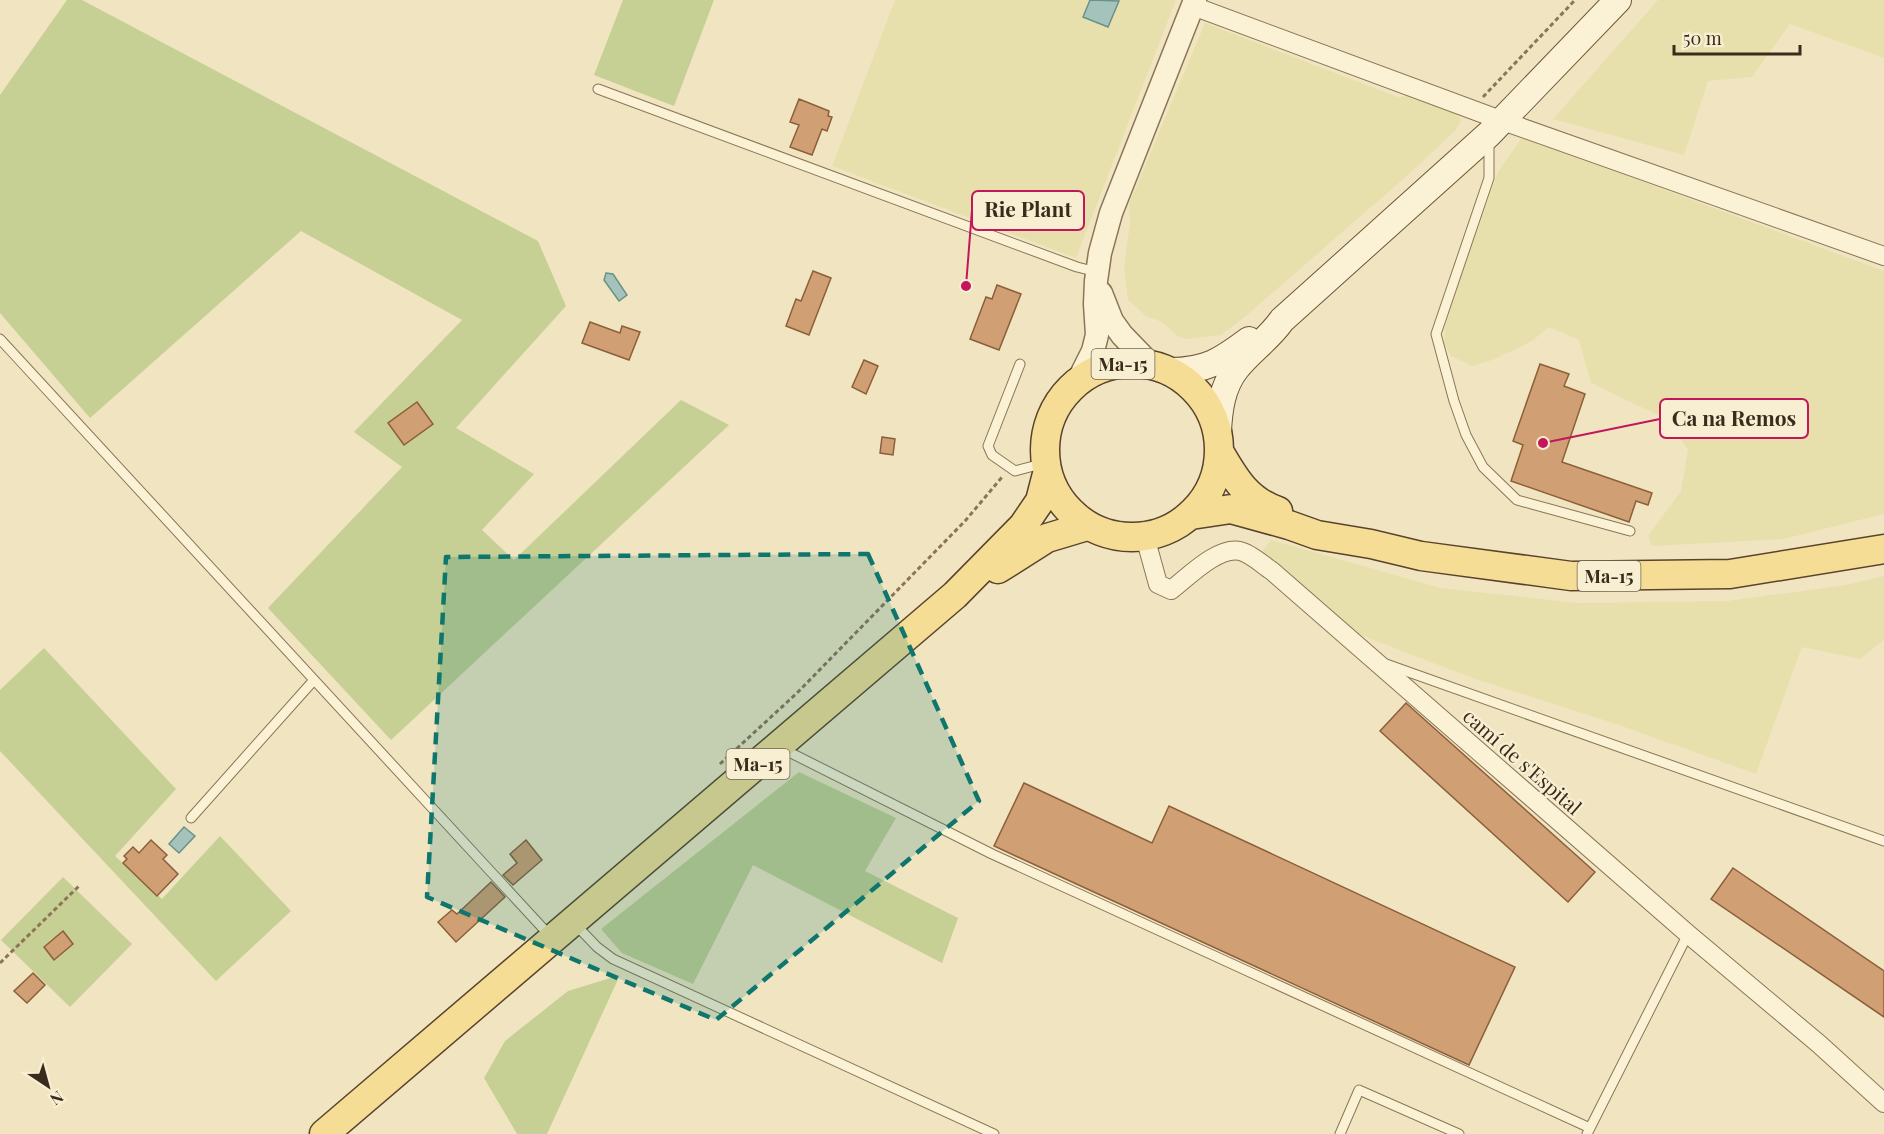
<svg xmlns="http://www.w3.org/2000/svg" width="1884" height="1134" font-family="'Playfair Display',serif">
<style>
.farmland{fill:#e7e0ad}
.green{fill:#c6cf94}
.water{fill:#a4c3bb;stroke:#6a9189;stroke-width:1.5}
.building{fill:#d19f74;stroke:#8c5f3b;stroke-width:1.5}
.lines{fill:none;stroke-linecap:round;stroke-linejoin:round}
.service-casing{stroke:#8b7557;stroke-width:11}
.minor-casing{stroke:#8b7557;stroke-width:20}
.tertiary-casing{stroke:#8b7557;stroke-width:25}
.secondary-casing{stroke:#6d563a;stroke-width:28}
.primary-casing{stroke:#59432c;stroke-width:31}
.path{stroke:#8b7557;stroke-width:3;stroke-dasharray:4.5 3;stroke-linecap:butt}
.service{stroke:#fbf1d4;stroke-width:9}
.minor{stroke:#fbf1d4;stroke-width:18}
.tertiary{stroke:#fbf1d4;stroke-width:22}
.secondary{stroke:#fbf1d4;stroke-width:26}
.primary{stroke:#f6dd96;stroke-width:28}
.marked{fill:#0f766e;fill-opacity:0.2;stroke:#0f766e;stroke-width:4.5;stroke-dasharray:12 8;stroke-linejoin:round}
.labels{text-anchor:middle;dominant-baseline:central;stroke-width:4.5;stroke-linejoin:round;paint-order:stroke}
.shield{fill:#f8eed1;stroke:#736652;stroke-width:1.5}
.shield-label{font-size:18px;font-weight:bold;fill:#3a2c1c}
.street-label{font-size:20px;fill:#3a2c1c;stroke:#f8eed1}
.leader{fill:none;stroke:#c2185b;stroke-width:2}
.callout-dot{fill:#c2185b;stroke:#f8eed1;stroke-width:2}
.callout{fill:#f8eed1;stroke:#c2185b;stroke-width:2}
.callout-label{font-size:21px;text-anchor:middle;font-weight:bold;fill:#3a2c1c}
</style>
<rect width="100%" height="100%" fill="#f1e5c1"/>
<path class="farmland" d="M895 0H1176L1076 258 832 166Z
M1658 0H1884V58L1790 24 1752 77 1708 81 1684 155 1553 119Z
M1205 23 1398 97 1412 95 1451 110 1462 120 1455 131 1409 174 1246 316 1221 335 1185 339 1176 335 1162 322 1146 316 1128 300 1124 267 1130 224 1129 204Z
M1522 137 1884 271V514L1784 539 1652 546 1648 536 1681 491 1688 449 1666 419 1591 383 1579 340 1549 327 1532 341 1495 359 1473 366 1451 356 1444 344 1445 327 1455 293 1498 172Z
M1271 540 1441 588 1578 603 1727 601 1846 585 1884 576V640L1860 659 1802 647 1756 774 1616 724 1472 678 1348 630 1260 554Z"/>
<path class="green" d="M67 0H82L538 241 566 306 456 428 534 474 482 530 514 560 681 400 729 425 391 740 268 608 402 467 354 432 462 320 301 231 90 418 0 313V95Z
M623 0H714L674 106 594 75Z
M44 648 176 789 115 856 162 899 220 836 291 911 216 981 0 751V690Z
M799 772 896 818 865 871 958 918 942 963 753 865 693 984 622 953 601 929Z
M63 877 132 944 70 1007 1 940Z
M620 975 547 1134H517L484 1078 505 1041 568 991Z"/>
<path class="water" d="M1090 0 1119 1 1108 27 1083 17Z
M606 273 613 274 627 295 619 301 604 280Z
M184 827 195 836 179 853 169 844Z"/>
<path class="building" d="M799 99 829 111 828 116 832 117 827 131 822 129 812 155 790 147 799 125 790 122Z
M813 271 831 278 809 335 786 326 796 299 801 301Z
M997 285 1021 294 999 350 970 339 986 297 992 299Z
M590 322 620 333 622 326 640 332 629 360 582 343Z
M864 360 878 366 866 394 852 387Z
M1540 364 1569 374 1564 386 1585 394 1562 462 1652 493 1648 505 1636 501 1629 522 1511 481 1523 445 1513 441Z
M417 402 433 424 404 445 388 423Z
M882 437 895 439 893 455 880 453Z
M1406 703 1595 872 1568 902 1380 731Z
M1024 783 1152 843 1169 806 1515 967 1469 1065 994 846Z
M151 840 167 855 163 859 178 874 157 896 123 863 127 859 124 856 133 847 139 853Z
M526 840 542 860 513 885 503 875 517 863 510 854Z
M1733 868 1884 971V1017L1711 899Z
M491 882 505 897 456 942 438 922 452 910 457 914Z
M63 931 73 944 54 960 44 947Z
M33 973 45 985 27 1003 14 991Z"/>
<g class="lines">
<g class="service-casing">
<path id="service" d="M598 89 1077 267 1097 272
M1489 140V178L1436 334 1454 401 1466 435 1483 467 1517 500 1630 531
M0 339 551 937
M1020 364 988 446 992 455 1015 471 1045 463
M1386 664 1884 841
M783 749 992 854 1590 1128
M191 818 314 680
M575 924 597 947 613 959 994 1134
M1340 1134 1359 1090 1459 1134
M1587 1134 1688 934"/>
</g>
<g class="minor-casing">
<path id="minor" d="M1193 6 1503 121 1884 256
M1145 537 1158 584 1171 590C1188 577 1218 546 1240 551 1250 553 1263 565 1272 571L1688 934 1819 1044 1884 1103"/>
</g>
<g class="tertiary-casing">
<path id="tertiary" d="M1101 293 1112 321 1122 335 1150 364
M1078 381 1093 351 1097 335 1095 304 1096 281 1100 253 1111 213 1195 0"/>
</g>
<g class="secondary-casing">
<path id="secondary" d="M1170 371C1206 371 1221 361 1249 340
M1218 432C1219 410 1222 387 1236 369 1250 351 1269 339 1282 320L1489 134 1618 0"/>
</g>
<g class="primary-casing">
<path id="primary" d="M1045 450a87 87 0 1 1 174 0a87 87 0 1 1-174 0Z
M1220 453C1235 479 1248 501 1278 511
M1191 515 1231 509 1289 525 1317 535 1371 544 1421 556 1571 576 1730 574 1884 549
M998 569 1047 538 1087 526
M324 1134 955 595 1023 526 1040 501 1047 474"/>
</g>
<path class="path" d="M1483 97 1575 0
M720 764 797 693 965 521 1003 476
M0 963 79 886"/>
<use href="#service" class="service"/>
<use href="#minor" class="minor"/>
<use href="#tertiary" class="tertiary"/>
<use href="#secondary" class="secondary"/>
<use href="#primary" class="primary"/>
</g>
<path class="marked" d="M868 554 979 801 716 1020 427 897 446 557Z"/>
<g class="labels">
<g class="shield">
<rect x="1091.5" y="349" width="63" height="30" rx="4.5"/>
<rect x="1577.5" y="561" width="63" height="30" rx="4.5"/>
<rect x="726.5" y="749" width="63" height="30" rx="4.5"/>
</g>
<g class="shield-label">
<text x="1123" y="364">Ma-15</text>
<text x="1609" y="576">Ma-15</text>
<text x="758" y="764">Ma-15</text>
</g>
<g class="street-label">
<text transform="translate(1523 761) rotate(41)">camí de s'Espital</text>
</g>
</g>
<path class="leader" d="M966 286L972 210M1543 443L1660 419"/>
<g class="callout-dot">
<circle cx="966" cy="286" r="6"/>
<circle cx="1543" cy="443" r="6"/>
</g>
<g class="callout">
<rect x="972" y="191" width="112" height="39" rx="6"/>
<rect x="1660" y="399" width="148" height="39" rx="6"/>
</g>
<g class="callout-label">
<text x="1028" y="217">Rie Plant</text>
<text x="1734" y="426">Ca na Remos</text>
</g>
<g transform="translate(48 1086) rotate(144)" stroke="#f8eed1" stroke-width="4.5" paint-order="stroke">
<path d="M0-4.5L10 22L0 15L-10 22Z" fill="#3a2c1c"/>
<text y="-9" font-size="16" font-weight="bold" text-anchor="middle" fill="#3a2c1c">N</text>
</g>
<path d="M1674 45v9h126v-9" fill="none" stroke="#3a2c1c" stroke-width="3"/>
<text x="1683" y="45" font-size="18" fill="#3a2c1c" stroke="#f8eed1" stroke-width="4.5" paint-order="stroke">50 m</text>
</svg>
